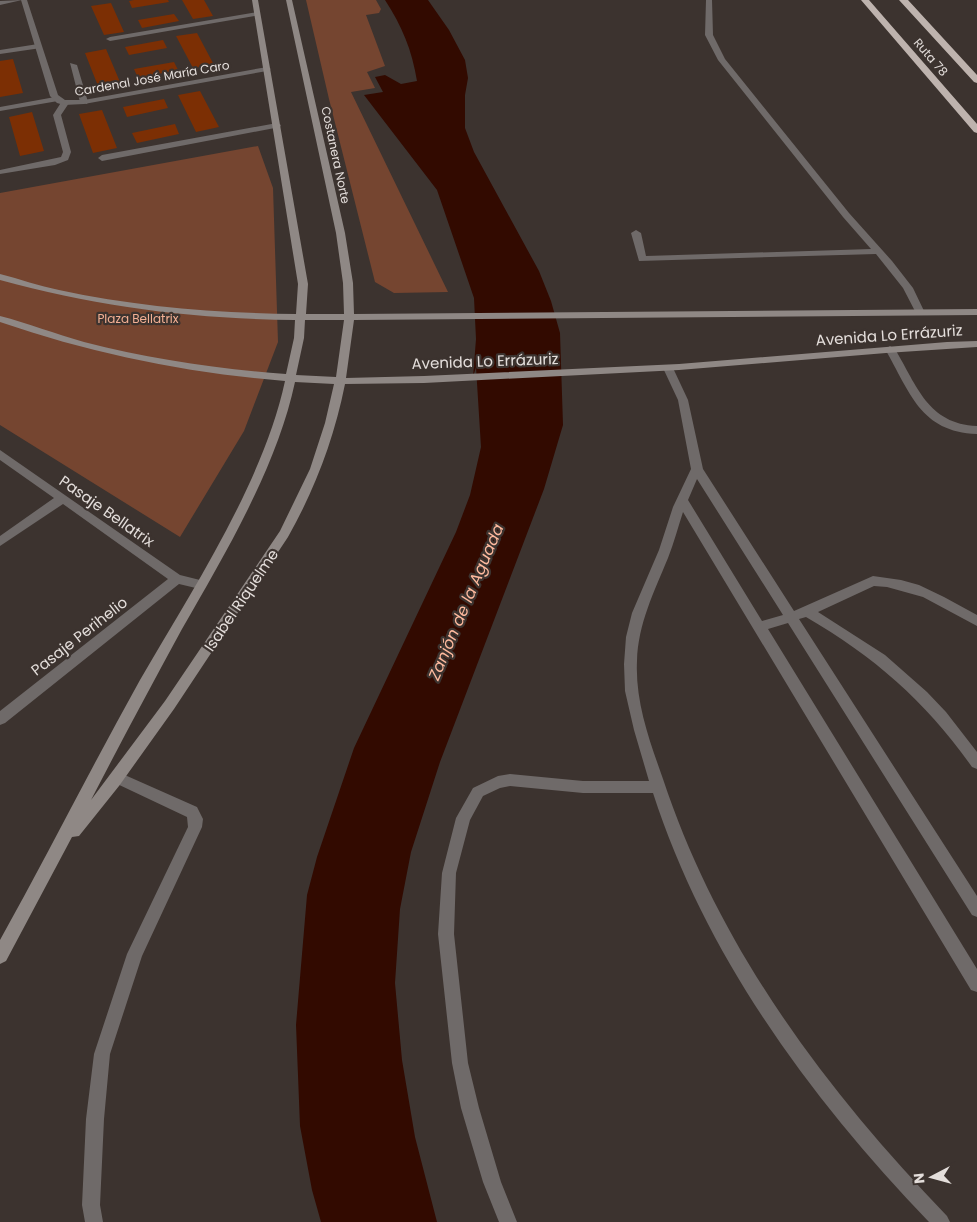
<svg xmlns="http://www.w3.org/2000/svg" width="977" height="1222" font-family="Poppins,sans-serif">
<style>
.green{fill:#754530}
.water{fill:#320a00}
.building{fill:#7c2f04}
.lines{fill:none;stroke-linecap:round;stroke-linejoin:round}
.lane{fill:#6f6a69;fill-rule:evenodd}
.street{fill:#6f6a69;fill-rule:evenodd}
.secondary{fill:#8f8885;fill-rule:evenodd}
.highway{fill:#beb3ae;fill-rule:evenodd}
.labels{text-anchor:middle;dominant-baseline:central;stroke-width:4.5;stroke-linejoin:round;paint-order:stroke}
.far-street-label{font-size:12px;fill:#e4dedb;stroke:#3c332f}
.far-park-label{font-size:12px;fill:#f4b094;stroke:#3c332f}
.street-label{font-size:15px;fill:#e4dedb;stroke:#3c332f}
.water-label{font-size:16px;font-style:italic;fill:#ffba9e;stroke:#3c332f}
</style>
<rect width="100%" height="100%" fill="#3c332f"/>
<path class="green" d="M306 0H376L381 9 379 13 366 15 385 66 367 72 375 88 351 92 448 292 394 293 375 282 329 99Z
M258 146 273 188 278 342 244 431 180 537 0 425V193Z"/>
<path class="water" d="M385 0H428L449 30 465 60 468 78 465 95V128L474 152 539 271 551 301 560 333 563 425 544 489 440 762 411 852 400 909 395 983 402 1060 415 1137 437 1222H321L312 1190 300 1126 296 1025 307 895 317 857 354 748 456 532 470 495 481 447 476 367 473 377 476 339 474 298 437 190 364 95 383 92 375 77 385 75 401 84 417 81C412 50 402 26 385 0Z"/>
<path class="building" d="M134 0H168L169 2 132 8 129 1Z
M182 0H204L213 16 193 19Z
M111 3 124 32 104 35 91 6Z
M174 14 179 21 142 28 138 20Z
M197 33 214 65 193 68 176 36Z
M163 40 167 48 129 55 125 47Z
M106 49 120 82 98 86 85 53Z
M13 59 23 93 0 97V61Z
M174 62 178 70 138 78 134 69Z
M200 91 219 127 196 132 178 95Z
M164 99 168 108 127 117 123 107Z
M102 110 117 148 93 153 79 114Z
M32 112 44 151 20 156 9 117Z
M175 124 179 134 137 143 132 133Z"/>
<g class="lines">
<path class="lane" d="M22 0 0 5V1Z
M706 0H712L713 35 725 59 849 213 892 261 913 288 925 313 923 315H917L903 288 876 254 639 261 631 233 636 230 641 233 646 256 871 249 843 217 718 60 705 35Z
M258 12 260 13V15L110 41 106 39 110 37Z
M38 44H41V48L0 54V50Z
M70 63 77 65 88 102 87 104 80 102Z
M55 97 59 99 58 101 0 111V107Z
M62 101 69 103 61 115 71 152 68 160 55 165 0 174V170L61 157 63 152 53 115Z
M277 123 281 125 280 127 102 161 98 158 102 155Z
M118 772 197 807 203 819 202 827 142 956 110 1054 104 1119 100 1205 103 1222H85L82 1205 86 1119 94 1054 127 954 188 827 187 817 113 782 111 778 113 774Z"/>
<path class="street" d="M21 0H27L58 95 65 100H84L267 67 271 69 267 71 84 104 64 105 57 103 50 96Z
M890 346 895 349C917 386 928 424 977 426V434C920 432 910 392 885 349Z
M668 365 673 368 688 400 703 469 794 611 873 576 901 580 919 585 944 597 977 615V626L923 597 887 587 874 586 818 612 885 655 927 692 946 712 977 752V769L972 767C926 702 875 657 806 617L799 619 977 896V917L972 915 788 623 768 629 977 969V992L971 990 683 512C678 527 674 543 668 558 654 592 638 624 637 661 635 702 650 742 663 779 719 948 825 1089 947 1216L950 1222H929C811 1099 706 957 653 793H583L510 786 500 788 483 796 470 820 456 873 454 934 468 1063 479 1108 501 1182 517 1222H499L483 1182 461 1108 452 1063 438 934 442 873 456 818 473 788 498 776 510 774 583 781H649L634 730 625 691 624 664 626 637 632 613 659 550 673 507 691 469 678 400 663 368ZM697 479 783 615 762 621 688 500Z
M0 450 180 575 204 581 206 584 204 587 200 589 179 584 5 723 0 725V711L168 579 63 504 0 546V536L54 498 0 460Z"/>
<path class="secondary" d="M252 0H258L308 284 306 314H344L343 283 336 233 286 0H292L345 233 353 283 354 314 977 309V315L354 320 346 378 424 376 679 364 947 342 977 341V347L886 353 679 370 424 383 345 384C334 439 315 489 288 537L174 709 119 786 79 836 72 837 6 961 0 964V940C48 854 92 766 140 680 192 590 263 483 285 381 187 373 93 354 0 322V316C28 323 55 334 84 342 150 359 218 369 286 374L294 338 295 320C194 319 98 307 0 280V274C20 279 39 286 59 290 137 307 217 313 296 314L298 284ZM305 320H344L336 377 296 375 304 338ZM295 382 334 384 325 423 310 469 280 531 165 701 91 800C121 742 151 686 182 629 225 554 277 467 295 382Z"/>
<path class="highway" d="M861 0H869L977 124V133L974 132Z
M899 0H908L977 75V83L974 82Z"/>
</g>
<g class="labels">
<g class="far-street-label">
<text transform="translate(931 57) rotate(49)">Ruta 78</text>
<text transform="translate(152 78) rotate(-10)">Cardenal José María Caro</text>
<text transform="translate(336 155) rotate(78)">Costanera Norte</text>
</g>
<g class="far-park-label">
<text x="138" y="318">Plaza Bellatrix</text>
</g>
<g class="street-label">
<text transform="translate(889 335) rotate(-4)">Avenida Lo Errázuriz</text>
<text transform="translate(485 361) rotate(-2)">Avenida Lo Errázuriz</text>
<text transform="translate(107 511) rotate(35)">Pasaje Bellatrix</text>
<text transform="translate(241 600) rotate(-56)">Isabel Riquelme</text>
<text transform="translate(79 636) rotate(-38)">Pasaje Perihelio</text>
</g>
<g class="water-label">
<text transform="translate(466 602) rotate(-67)">Zanjón de la Aguada</text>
</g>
</g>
<g transform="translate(932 1177) rotate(264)" stroke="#3c332f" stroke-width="4" paint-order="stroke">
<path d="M0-4L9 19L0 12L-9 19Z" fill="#e4dedb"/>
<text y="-8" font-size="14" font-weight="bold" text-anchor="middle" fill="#e4dedb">N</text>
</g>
</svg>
